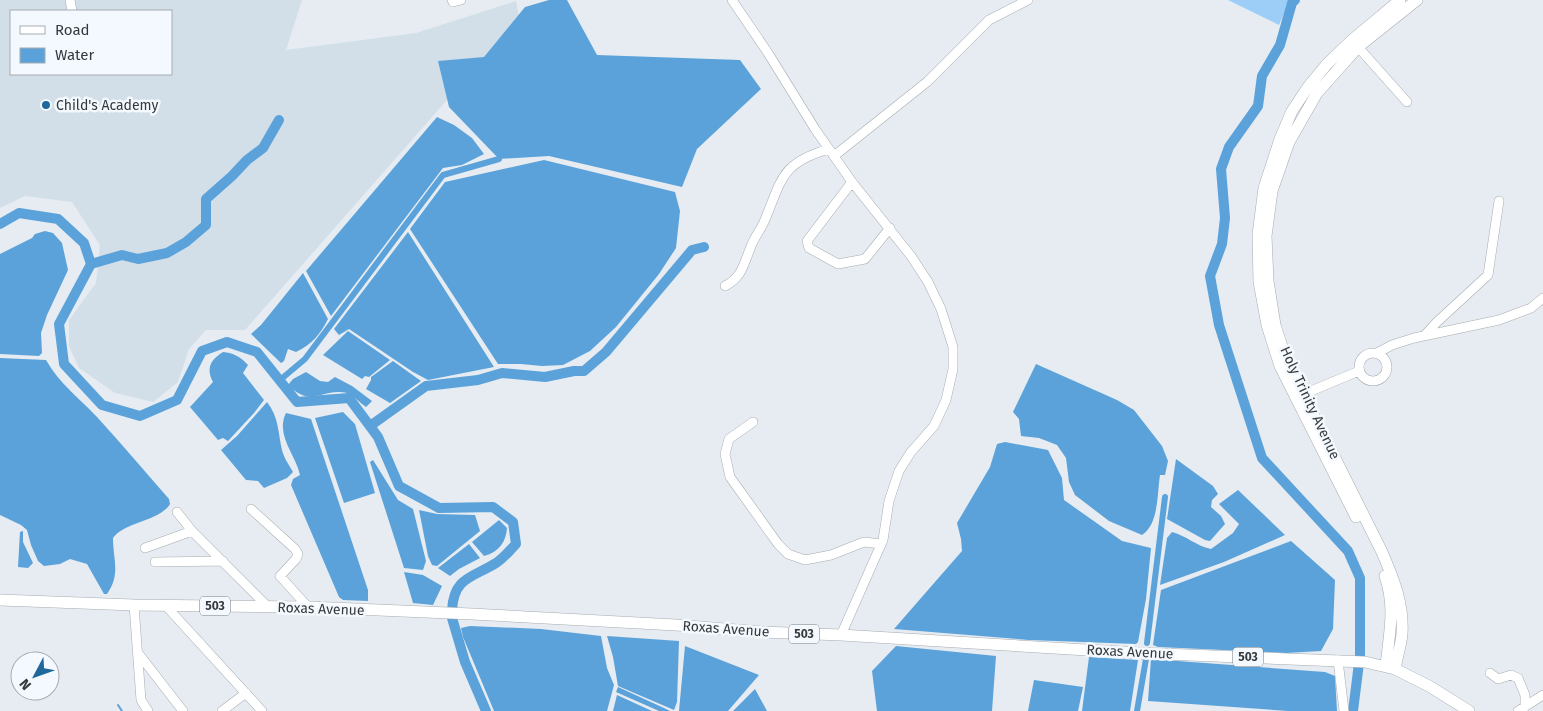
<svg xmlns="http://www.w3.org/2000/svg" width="1543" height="711" font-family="'Fira Sans',sans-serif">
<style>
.built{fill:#d2dfe9;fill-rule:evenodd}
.green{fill:#9ccef7}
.water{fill:#5ba2da}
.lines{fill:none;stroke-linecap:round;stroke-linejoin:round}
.stream{stroke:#5ba2da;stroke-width:2}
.canal{stroke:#5ba2da;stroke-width:6}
.river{stroke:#5ba2da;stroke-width:10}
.minor-casing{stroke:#a6acb1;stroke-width:10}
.major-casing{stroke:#a6acb1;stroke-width:12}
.minor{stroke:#fff;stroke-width:9}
.major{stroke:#fff;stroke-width:11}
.poi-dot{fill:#1e689b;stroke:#f3f9fe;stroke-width:2}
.labels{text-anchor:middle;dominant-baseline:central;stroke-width:5;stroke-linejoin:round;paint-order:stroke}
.shield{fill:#f3f9fe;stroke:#6f7376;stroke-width:1}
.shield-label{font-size:12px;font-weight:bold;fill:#36393b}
.poi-label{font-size:14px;fill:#36393b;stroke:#f3f9fe;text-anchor:start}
.street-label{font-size:14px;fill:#36393b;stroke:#f3f9fe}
</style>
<rect width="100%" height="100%" fill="#e6ecf1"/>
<path class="built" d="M0 0H302L286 50 416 33 516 1 519 18 245 330H206L189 349 178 382 153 402 115 393 79 368 69 346V320L96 283 100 245 72 202 25 196 0 208ZM11 11H171V74H11Z"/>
<path class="green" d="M1228 0H1290L1279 25Z"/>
<path class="water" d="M549 0H567L597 55 740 60 761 89 697 149 682 187 549 156 499 159 449 107 438 61 484 57 525 7Z
M437 117 454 125 472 138 484 154 462 165 443 168 331 316 306 271Z
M544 160 675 192 680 211 676 248 659 274 616 327 590 351 563 365 542 366 521 364H498L410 229 445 182Z
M45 231 53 233 62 243 68 270 47 315 41 333 42 353 39 356 0 354V254L32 238 35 234Z
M408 232 494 367 428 380 413 372 349 329 339 335 334 329Z
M303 273 328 319C320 335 312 344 296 352L288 349 284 361 281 363 251 334 261 325Z
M348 331 390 360 369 377 365 376 362 379 323 355Z
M223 352C234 353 241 357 248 365L243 373 264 400 254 413 228 441 223 438 218 440 190 407 213 382C206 369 210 360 223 352Z
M0 358 46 360C59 383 79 398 97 417 122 444 145 472 169 499L170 504C160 521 124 522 113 538 113 560 121 574 107 594H104L87 564 70 559 60 564 44 566 38 561 31 545 27 530 21 525 0 515Z
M393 361 421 381 390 403 366 389 371 380V377Z
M1036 364 1117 400 1134 410 1162 446 1168 461 1165 475H1160C1157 494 1159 524 1142 535L1109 521 1075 495 1069 482 1066 458 1057 445 1039 438 1021 436 1019 419 1013 412Z
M306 372 320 381 328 382 335 377 352 386 372 401 366 407C360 403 353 395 347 393 322 387 312 409 288 385L293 379Z
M267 402C279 417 278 433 282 450 284 458 289 465 293 472L287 478 264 488 258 481 246 480 221 450 237 436Z
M343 412 355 424 375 493 344 503 315 418Z
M286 413 311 419 368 590V601L343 600 339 597 291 485 293 479 300 475C296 455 275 435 286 413Z
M1005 442 1048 450 1062 478 1064 500 1122 541 1151 548 1146 599 1138 642 1136 644 1029 640 894 629 962 551 961 539 957 523 990 467 997 444Z
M1176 459 1213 486 1218 494 1212 500 1211 507 1221 516 1225 524 1210 541 1205 540 1167 519Z
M373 460 398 500 413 509 426 561 423 570 404 568 370 462Z
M1238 490 1285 535 1224 562 1160 585 1167 538 1172 532C1187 536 1196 546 1211 549L1233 533 1239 524 1219 504Z
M419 510 437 514 475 515 480 531 437 566 432 565 428 556Z
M499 520 507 528C506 542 499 552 484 556L472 542Z
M23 531V542L33 563 28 568 18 567 20 532Z
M1291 541 1335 580 1333 629 1321 651 1286 653 1158 647 1153 645 1161 590Z
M469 544 480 558 459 569 450 576 438 568Z
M404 572 423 575 442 586 433 605 413 603Z
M470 626 541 629 601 636 607 668 614 685 607 711H494L463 637 461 628Z
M607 636 679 641 677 702 674 710 618 686 613 657Z
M685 646 759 675 728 711H679Z
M896 646 996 656 992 711H877L872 671Z
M1089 657 1138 660 1130 711H1082Z
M1151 659 1325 672 1335 676 1337 711H1288L1148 701Z
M1034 680 1083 687 1078 711H1028Z
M618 687 664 708 670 711H659L616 692Z
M755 689 767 711H733Z
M617 695 652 711H613Z"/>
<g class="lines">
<path class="stream" d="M118 705 122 711"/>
<path class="canal" d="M280 380 305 359 443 175 499 159
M1147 643 1165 497
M1137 711 1146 659"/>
<path class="river" d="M1295 0 1292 3 1280 45 1262 76 1258 106 1229 147 1221 169 1225 218 1222 244 1210 276 1219 325 1262 458 1348 551 1360 578V655L1353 711
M0 224 19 213 58 219 84 243 91 264 59 324 64 364 102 405 140 416 177 400 202 351 227 342 257 352 297 402 349 398 378 437 399 486 439 508 493 507 513 522 516 544C510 550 503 559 496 563 472 578 454 577 452 610
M91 264 122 255 138 259 167 253 186 242 206 225V199L232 176 247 160 263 148 279 120
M370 426 426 386 478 380 502 373 545 377 574 371H584L606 352 692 250 704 247
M452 618 465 662 486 711"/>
<g class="minor-casing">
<path id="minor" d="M70 0 72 11
M452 0 453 2 461 0
M732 0 768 53 815 129 852 182 911 256 928 282 941 309 953 347V369L946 400 934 426 911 452 899 471 889 501 883 540 841 635
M1358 47 1407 102
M834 156 927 82 989 20 1028 0
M852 182 807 241 809 248 838 264 865 259 890 228
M725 286C742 277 743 266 750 249 753 239 760 231 764 222 782 180 780 163 829 149
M1425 335 1437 322 1488 275 1499 201
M1359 367a14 14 0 1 1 28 0a14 14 0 1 1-28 0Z
M1377 353 1392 345 1414 338 1499 320 1531 308 1543 298
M1299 396 1359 371
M753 422 729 439 725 454 730 477 778 544 788 554 805 560 831 555 864 542 881 544
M251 509 295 549 298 554 296 559 280 576 308 607
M177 512 192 531 268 607
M145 548 192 531
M155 562 223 561
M134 605 141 700 148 711
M166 606 262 711
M138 653 183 711
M1338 660 1344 711
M1490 673 1498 679 1511 675 1518 678 1525 695V707
M222 711 246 693
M1518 711 1543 695"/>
</g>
<g class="major-casing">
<path id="major" d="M1356 517 1280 366 1267 325 1259 282 1258 235 1264 188 1280 139 1292 111 1308 87 1327 64 1352 40 1400 0
M1385 576C1396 608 1389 634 1386 666
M0 600 134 605 308 607 472 614 676 625 761 632 841 635 1137 653 1365 662 1395 669 1429 686 1469 711
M1395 669C1397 657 1401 645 1402 634 1404 604 1393 577 1381 550L1287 362 1275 325 1268 281 1266 236 1272 191 1289 142 1317 93 1358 47 1417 0"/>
</g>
<use href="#minor" class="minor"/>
<use href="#major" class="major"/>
</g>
<circle class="poi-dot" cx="46" cy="105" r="5"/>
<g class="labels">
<g class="shield">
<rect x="200" y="596.5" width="30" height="19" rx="4"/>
<rect x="789" y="624.5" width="30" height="19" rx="4"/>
<rect x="1233" y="647.5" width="30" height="19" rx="4"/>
</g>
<g class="shield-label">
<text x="215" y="606">503</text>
<text x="804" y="634">503</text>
<text x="1248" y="657">503</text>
</g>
<g class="poi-label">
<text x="56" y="105">Child's Academy</text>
</g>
<g class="street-label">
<text transform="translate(1310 403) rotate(65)">Holy Trinity Avenue</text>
<text transform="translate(321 609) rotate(2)">Roxas Avenue</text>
<text transform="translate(726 629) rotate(4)">Roxas Avenue</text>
<text transform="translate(1130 652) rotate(3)">Roxas Avenue</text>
</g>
</g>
<rect x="10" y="10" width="162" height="65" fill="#f3f9fe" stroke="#a7acb0"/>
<rect x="20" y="26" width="25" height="8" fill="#ffffff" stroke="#a7acb0"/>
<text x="55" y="35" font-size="15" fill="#36393b">Road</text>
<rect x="20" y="48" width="25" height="15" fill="#5ba2da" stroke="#a7acb0"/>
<text x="55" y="60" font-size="15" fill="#36393b">Water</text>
<g transform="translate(35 676) rotate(229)"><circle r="24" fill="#f3f9fe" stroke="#a7acb0"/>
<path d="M0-4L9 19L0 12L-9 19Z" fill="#1e689b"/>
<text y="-8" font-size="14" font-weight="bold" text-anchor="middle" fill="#36393b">N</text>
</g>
</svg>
